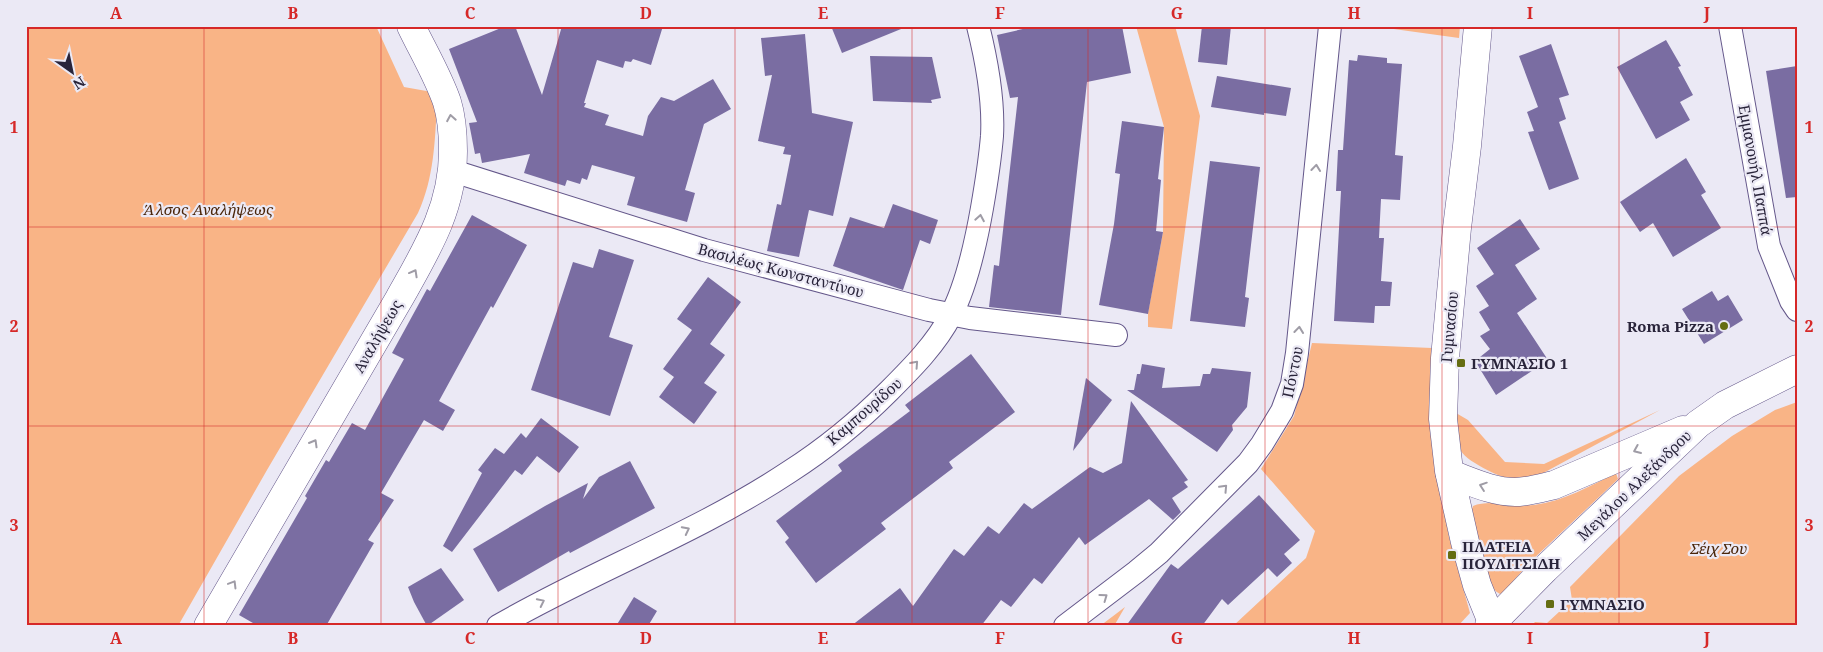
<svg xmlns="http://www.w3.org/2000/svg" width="1823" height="652" viewBox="0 0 1823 652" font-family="'Noto Serif',serif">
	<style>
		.green { fill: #f9b486 }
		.building { fill: #7a6da2 }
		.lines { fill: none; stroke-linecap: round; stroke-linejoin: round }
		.minor-casing { stroke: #64578a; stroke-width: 24 }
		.tertiary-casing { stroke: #64578a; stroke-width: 29 }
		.secondary-casing { stroke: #64578a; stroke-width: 29 }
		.minor { stroke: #fff; stroke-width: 22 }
		.tertiary { stroke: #fff; stroke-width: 28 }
		.secondary { stroke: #fff; stroke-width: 28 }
		.oneway { stroke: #9f9ca6 }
		.grid { fill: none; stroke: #d62828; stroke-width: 1; stroke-opacity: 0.55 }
		.poi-dot { fill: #656d12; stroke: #ebe9f5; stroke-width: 2 }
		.labels { text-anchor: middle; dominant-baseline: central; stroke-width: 4.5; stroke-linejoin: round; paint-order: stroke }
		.street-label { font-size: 15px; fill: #29243a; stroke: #ebe9f5 }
		.park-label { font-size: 15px; font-style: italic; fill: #4b260a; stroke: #ebe9f5 }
		.poi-label { font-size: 15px; font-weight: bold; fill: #29243a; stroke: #ebe9f5; text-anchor: start }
		.neatline { fill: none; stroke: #d62828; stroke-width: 2 }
		.grid-label { font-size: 16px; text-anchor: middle; font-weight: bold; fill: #d62828 }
	</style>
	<rect width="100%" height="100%" fill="#ebe9f5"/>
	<!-- green -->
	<g class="green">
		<path d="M26,26H376L404,87L432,92L437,103C435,141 434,178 418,213L267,470L178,626H26Z"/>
		<path d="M1136,26H1175L1200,116L1172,329L1148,327V313L1163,232L1164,127Z"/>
		<path d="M1372,26H1460L1459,38Z"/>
		<path d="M1312,343L1432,348L1430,431L1449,537L1470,613L1458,626H1233L1306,558L1315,531L1261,469L1294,416Z"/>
		<path d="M1797,402V626H1531L1535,622L1547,623L1572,600L1570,587L1679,476L1732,436L1775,410Z"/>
		<path d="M1660,410L1534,478C1529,480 1523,482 1519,482C1506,480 1468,463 1461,451C1455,440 1456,426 1456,413L1468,420L1505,462L1544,464Z"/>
		<path d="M1616,473L1618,479L1615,482L1529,563L1504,592L1500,594C1481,585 1476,529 1472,509L1473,506C1489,499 1516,507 1534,505C1564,501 1590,486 1616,473Z"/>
		<path d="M1125,607L1114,626H1100Z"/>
	</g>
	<!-- building -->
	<g class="building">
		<path d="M506,26H515L542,95L562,26H663L651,65L633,59L631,62L625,61L623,68L597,60L584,103H586L584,107L609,115L605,125L643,136L648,116L661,97L674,101L713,79L731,109L704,124L685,190L695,193L687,222L627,205L635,177L592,165L587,180L582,178L580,184L567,180L565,186L524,173L530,154L482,163L480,153L475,154L469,123L477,122L449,49Z"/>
		<path d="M831,26H906V27L842,53Z"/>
		<path d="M1036,26H1122L1131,73L1087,82L1061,315L989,307L994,265L999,266L1018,97L1010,98L997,35Z"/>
		<path d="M1202,26H1231L1227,65L1198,62Z"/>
		<path d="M805,34L812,113L853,122L833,216L809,210L799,257L767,251L777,204L781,205L791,155L783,154L785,147L758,141L772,75L765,76L761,38Z"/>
		<path d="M1666,40L1681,66L1678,67L1693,95L1680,102L1690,120L1656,139L1617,67Z"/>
		<path d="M1551,44L1569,95L1559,98L1566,119L1559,122L1579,179L1549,190L1528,132L1534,131L1527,112L1538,107L1519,56Z"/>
		<path d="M1358,55L1387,58V63L1402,64L1395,155L1403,156L1400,200L1381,199L1379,238H1384L1381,281L1392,282L1390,306H1375L1374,323L1334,321L1341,191H1336L1338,150H1343L1349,60L1357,61Z"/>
		<path d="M870,56L932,57L941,98L931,100L932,103L873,101Z"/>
		<path d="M1797,66V197L1786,198L1766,71Z"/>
		<path d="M1217,76L1291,88L1286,116L1264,113V115L1211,107Z"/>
		<path d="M1122,121L1164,127L1158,179L1161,180L1156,231L1163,232L1148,314L1099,305L1114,224L1120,174L1115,173Z"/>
		<path d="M1686,158L1706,192L1701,195L1721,228L1673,257L1653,223L1640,232L1620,202Z"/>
		<path d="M1210,161L1260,167L1245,297L1249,298L1245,327L1190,321Z"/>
		<path d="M893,204L938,220L930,244L920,240L903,290L833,266L850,217L884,228Z"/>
		<path d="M472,215L527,245L493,308L491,306L439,401L455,410L443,431L424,420L381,493L394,500L368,540L374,543L326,626H258L239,615L307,498L305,496L326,460L329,462L352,423L365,430L404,359L392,353L427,289L430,291Z"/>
		<path d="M1520,219L1540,249L1515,265L1537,299L1517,313L1548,360L1496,395L1475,361L1490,349L1480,336L1490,330L1479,312L1489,306L1476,286L1494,274L1477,248Z"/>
		<path d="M599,249L634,260L609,337L633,345L610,416L531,390L573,262L593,268Z"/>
		<path d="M708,277L741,302L710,344L725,355L704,383L717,392L694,424L659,397L674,377L663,369L692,330L677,319Z"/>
		<path d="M1712,291L1718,301L1728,295L1743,320L1704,344L1682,309Z"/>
		<path d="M971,354L1015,412L949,462L953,468L881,523L886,529L816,583L785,542L789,538L776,521L842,471L838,465L910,411L905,405Z"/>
		<path d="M1142,364L1165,368L1162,388L1200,386L1203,374H1210L1212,368L1251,372L1247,407L1232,425L1233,430L1217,452L1127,390H1134L1137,374H1140Z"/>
		<path d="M1086,378L1112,400L1073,451Z"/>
		<path d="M1131,401L1188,480L1184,482L1188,487L1172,498L1181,512L1173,520L1149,499L1085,545L1079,537L1042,584L1034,578L1011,607L1001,600L981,626H851L900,588L913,606L954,549L964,556L988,526L999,534L1024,503L1032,509L1090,467L1103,473L1122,463Z"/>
		<path d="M541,418L579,447L559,473L537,456L522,475L515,470L452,552L443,546L482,473L478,470L495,448L504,454L521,433L526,438Z"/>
		<path d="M630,461L655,508L570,553L569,551L498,592L473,549L545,506L588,483L583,499L599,477Z"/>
		<path d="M1259,495L1300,540L1284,554L1292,563L1277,577L1268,568L1228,605L1222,599L1202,626H1126L1171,564L1178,569Z"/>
		<path d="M441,568L464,600L427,626L414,602L408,587Z"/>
		<path d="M634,597L657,611L648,626H616Z"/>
	</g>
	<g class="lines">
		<!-- minor casing -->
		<g class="minor-casing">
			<g id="minor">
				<path d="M1730,26L1769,246L1791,301L1797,310"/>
				<path d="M453,171L704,250L929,310L970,318L1116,335"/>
				<path d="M498,626C593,571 697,533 789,472C825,449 859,421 889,391C912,368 936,344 951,315C967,285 976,242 982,208C986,185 990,160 992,136C994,100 987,62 978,26"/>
				<path d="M1065,626L1136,572L1159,553L1248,463L1262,444L1282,411L1292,384L1297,353L1330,26"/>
			</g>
		</g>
		<!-- tertiary casing -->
		<g class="tertiary-casing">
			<g id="tertiary">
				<path d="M1478,26L1467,146L1457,228L1445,358L1443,419L1449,471L1465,542L1477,585L1492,622"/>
				<path d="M208,626L399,299C426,251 453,208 453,151C453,134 452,118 447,102C438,76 423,51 411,26"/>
			</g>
		</g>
		<!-- secondary casing -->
		<g class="secondary-casing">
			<g id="secondary">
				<path d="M1450,474C1470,481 1492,492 1515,492C1528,492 1541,488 1554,485L1683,430"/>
				<path d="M1489,626L1545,569L1698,424L1725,405L1797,369"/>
			</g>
		</g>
		<!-- minor -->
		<use href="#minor" class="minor"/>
		<!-- tertiary -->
		<use href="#tertiary" class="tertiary"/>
		<!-- secondary -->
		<use href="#secondary" class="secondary"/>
	</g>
	<!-- one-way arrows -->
	<defs><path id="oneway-chevron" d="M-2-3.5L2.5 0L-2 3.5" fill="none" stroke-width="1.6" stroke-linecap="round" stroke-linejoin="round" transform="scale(1.25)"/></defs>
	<g class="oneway">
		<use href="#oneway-chevron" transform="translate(451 118) rotate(-100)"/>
		<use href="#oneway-chevron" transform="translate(1316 168) rotate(-84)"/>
		<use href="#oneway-chevron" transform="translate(980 218) rotate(-80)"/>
		<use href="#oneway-chevron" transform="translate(414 273) rotate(-61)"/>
		<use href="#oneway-chevron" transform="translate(1299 330) rotate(-84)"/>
		<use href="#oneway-chevron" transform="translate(915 364) rotate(-48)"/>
		<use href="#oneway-chevron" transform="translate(314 443) rotate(-60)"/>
		<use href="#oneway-chevron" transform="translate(1637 450) rotate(157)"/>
		<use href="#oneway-chevron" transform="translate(1483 486) rotate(-161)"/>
		<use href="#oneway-chevron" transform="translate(1224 488) rotate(-47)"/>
		<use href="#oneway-chevron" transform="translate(686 530) rotate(-27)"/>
		<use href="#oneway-chevron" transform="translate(233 584) rotate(-59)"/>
		<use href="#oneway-chevron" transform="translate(1104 597) rotate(-36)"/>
		<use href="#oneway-chevron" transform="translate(541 602) rotate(-26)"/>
	</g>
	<!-- grid -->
	<path class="grid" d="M204,26V626M381,26V626M558,26V626M735,26V626M912,26V626M1088,26V626M1265,26V626M1442,26V626M1619,26V626M26,227H1797M26,426H1797"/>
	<!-- markers -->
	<g class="poi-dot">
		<circle cx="1724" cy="326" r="5"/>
		<rect x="1456" y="358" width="10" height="10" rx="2.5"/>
		<rect x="1447" y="550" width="10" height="10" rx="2.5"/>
		<rect x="1545" y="599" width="10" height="10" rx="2.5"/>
	</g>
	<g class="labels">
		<!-- street labels -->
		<g class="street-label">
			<text transform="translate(1756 170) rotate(80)">Εμμανουήλ Παππά</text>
			<text transform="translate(781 270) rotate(15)">Βασιλέως Κωνσταντίνου</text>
			<text transform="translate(1449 327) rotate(-85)">Γυμνασίου</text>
			<text transform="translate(377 336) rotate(-60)">Αναλήψεως</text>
			<text transform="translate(1292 372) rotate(-78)">Πόντου</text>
			<text transform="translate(864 411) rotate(-41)">Καμπουρίδου</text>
			<text transform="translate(1634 485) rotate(-44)">Μεγάλου Αλεξάνδρου</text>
		</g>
		<!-- park labels -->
		<g class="park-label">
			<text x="208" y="209">Άλσος Αναλήψεως</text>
			<text x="1719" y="548">Σέιχ Σου</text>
		</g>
		<!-- poi labels -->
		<g class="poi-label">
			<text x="1714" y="326" text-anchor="end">Roma Pizza</text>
			<text x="1471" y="363">ΓΥΜΝΑΣΙΟ 1</text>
			<text x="1462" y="546">ΠΛΑΤΕΙΑ<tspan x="1462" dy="17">ΠΟΥΛΙΤΣΙΔΗ</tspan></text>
			<text x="1560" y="604">ΓΥΜΝΑΣΙΟ</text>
		</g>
	</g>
	<!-- border -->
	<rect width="1823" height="652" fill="none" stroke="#ebe9f5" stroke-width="55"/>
	<!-- north arrow -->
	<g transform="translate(72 72) rotate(147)" stroke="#ebe9f5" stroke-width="4" paint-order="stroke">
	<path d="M0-4L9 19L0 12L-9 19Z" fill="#29243a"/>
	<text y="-8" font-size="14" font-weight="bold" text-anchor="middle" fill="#29243a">N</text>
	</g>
	<rect x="28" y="28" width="1768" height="596" class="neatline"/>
	<g class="grid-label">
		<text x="116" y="19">A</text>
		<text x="293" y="19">B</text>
		<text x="470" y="19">C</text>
		<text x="646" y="19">D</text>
		<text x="823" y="19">E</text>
		<text x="1000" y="19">F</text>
		<text x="1177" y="19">G</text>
		<text x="1354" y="19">H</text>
		<text x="1530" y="19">I</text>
		<text x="1707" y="19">J</text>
		<text x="14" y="133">1</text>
		<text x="1809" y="133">1</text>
		<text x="14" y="332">2</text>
		<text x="1809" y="332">2</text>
		<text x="14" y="531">3</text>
		<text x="1809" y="531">3</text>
		<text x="116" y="644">A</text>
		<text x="293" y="644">B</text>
		<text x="470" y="644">C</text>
		<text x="646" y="644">D</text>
		<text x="823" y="644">E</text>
		<text x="1000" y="644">F</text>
		<text x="1177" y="644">G</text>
		<text x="1354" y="644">H</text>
		<text x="1530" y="644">I</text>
		<text x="1707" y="644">J</text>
	</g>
</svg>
